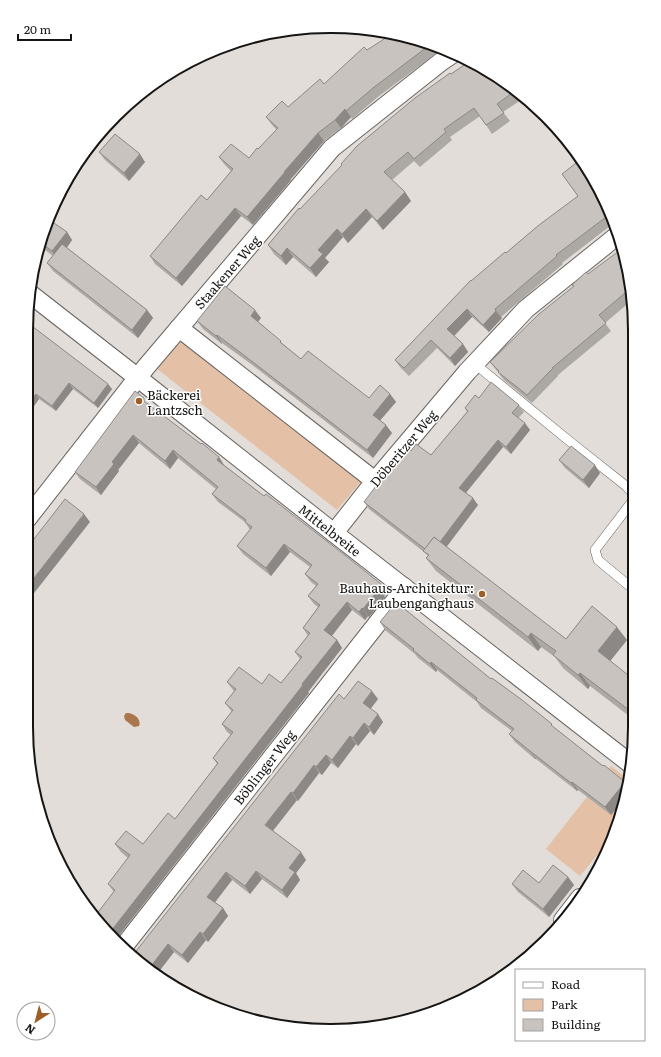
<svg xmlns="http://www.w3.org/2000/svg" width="661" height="1057" viewBox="0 0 661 1057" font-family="Literata,serif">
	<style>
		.green { fill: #e4c1a6 }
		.water { fill: #aa764b }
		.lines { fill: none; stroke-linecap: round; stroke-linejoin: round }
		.lane-casing { stroke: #696562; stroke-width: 10 }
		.street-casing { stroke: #696562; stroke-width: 20 }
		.lane { stroke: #fff; stroke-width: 9 }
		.street { stroke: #fff; stroke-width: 18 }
		.wall { fill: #aca8a4 }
		.shaded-wall { fill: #8c8886 }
		.building { fill: #c8c3bf; stroke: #8c8886 }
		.poi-dot { fill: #9d5f25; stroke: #fff; stroke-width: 1.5 }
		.labels { text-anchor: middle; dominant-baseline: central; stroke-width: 3; stroke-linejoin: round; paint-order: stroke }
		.street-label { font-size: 13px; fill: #161513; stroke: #fff }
		.poi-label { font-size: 13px; fill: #161513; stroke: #fff; text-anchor: start }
		.rim { fill: none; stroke: #161513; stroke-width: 2 }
	</style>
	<rect width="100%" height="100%" fill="#e2ddd9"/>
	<!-- green -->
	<g class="green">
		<path d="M181,337L363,479L337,510L156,368Z"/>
		<path d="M611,766L629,780L615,833L580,876L546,849Z"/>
	</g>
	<!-- water -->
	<path class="water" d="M126,713C133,712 142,719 139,726L134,727L125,720L124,716Z"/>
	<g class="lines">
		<!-- lane casing -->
		<g class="lane-casing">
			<g id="lane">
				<path d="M475,364L573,444L626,486L634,495"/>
				<path d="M633,589L598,560L595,550L634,499"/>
			</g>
		</g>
		<!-- street casing -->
		<g class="street-casing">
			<g id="street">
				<path d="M29,293L138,378L334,533L632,765"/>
				<path d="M179,328L375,481"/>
				<path d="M27,519L146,367L332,148L442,61L454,53"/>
				<path d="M334,533L375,481L467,372L526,309L618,235"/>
				<path d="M563,920L580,898"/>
				<path d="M124,946L398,597L404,587"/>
			</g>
		</g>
		<!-- lane -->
		<use href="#lane" class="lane"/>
		<!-- street -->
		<use href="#street" class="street"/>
	</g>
	<!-- wall -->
	<g class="wall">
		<path d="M410,36L442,49L379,96L352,119L351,117L341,128L324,141L290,180H291L253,225L241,216L182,286L155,264L150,256L207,200L231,171L225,165L219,157L249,158L277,130L272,125L266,117L288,107L324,84L367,50Z"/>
		<path d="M470,61L512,87L521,100L503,112L510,121L492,134L480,116L450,137L452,140L420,167L414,161L392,180L405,192L411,201L383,230L372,217L348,243L343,237L325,258L329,262L316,277L293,257L286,265L274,254L268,245L300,209L451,74Z"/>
		<path d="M99,152L145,162L129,181L105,160Z"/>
		<path d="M562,174L603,196L614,223L562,263L563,264L501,317L502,318L489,332L472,317L454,336L463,344L468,352L455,366L437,348L409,376L400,367L395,360L471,281L578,196Z"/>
		<path d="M67,232L72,240L67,248L147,310L153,318L138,338L53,271L47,263L53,256L45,250L41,244L43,237Z"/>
		<path d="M625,251L633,304L631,301L605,323L611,331L558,375V376L532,403L504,380L490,362L588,274Z"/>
		<path d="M261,318L258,322L285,346L301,359L369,398L390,394L396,402L380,420L392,433L373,458L251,364L222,343V344L203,329L197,321Z"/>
		<path d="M28,323L112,389L98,408L73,389L56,411L39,399L29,413L28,412Z"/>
		<path d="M479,398L519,405L524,412L518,418L530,430L511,454L503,447L466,493L478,505L446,547L566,639L627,640L610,661L633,679V719L590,686L588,689L563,668L555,657L541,647L538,651L436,571L426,558L428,556L424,552L369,509L364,502L384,479L411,451L431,455L467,412L465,408Z"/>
		<path d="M147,403L224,465L387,592L384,596L385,597L369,617L368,616L365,620L352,610L332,636L337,640L342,648L308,692L309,693L114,892L108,884L128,858L121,852L115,844H143L175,819L217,764L213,758L231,735L227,732L222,724L232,712L225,703L234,691L233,690L227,682L262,684L281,683L300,659L295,652L308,636L303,628L318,607L314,604L308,596L316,586L311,582L305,574L310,567L290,552L271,576L243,554L237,546L250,530L245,522L218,502L212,494L216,489L178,458L170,469L139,443L118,470L119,471L101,495L80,479L75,472Z"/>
		<path d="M559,460L600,473L589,488L565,468Z"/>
		<path d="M380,622L491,679L553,727L627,785L624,799L611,815L578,790L577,791L536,759H535L515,742L509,734L512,731L481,708L477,702L437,670L436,672L418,658L415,654L385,630Z"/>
		<path d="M344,699H378L370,709L383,722L374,735L370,731L358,746L356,744L338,768L331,763L322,775L319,773L298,801L297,800L273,831L306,860L296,873L300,880L287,898L262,879L250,894L232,880L215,902L223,908L228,916L208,942L206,940L188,963L174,952L157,974L145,968Z"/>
		<path d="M568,877L574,885L549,917L518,892L512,884L539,883Z"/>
	</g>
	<!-- shaded-wall -->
	<g class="shaded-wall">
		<path d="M345,109L351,117L341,128L335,120Z"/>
		<path d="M318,133L324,141L290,180H291L253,225L247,217L284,172Z"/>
		<path d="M140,154L145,162L129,181L124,173Z"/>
		<path d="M405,192L411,201L383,230L377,221Z"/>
		<path d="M235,208L241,216L182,286L176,278Z"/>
		<path d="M366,209L372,217L348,243L342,234Z"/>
		<path d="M337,229L343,237L325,258L329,262L316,277L310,268L318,250Z"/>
		<path d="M67,232L72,240L58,259L52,251Z"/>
		<path d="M287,248L293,257L286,265L281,256Z"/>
		<path d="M467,309L472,317L453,337L447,329Z"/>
		<path d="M147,310L153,318L138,338L132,330Z"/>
		<path d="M255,310L261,318L256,324L251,316Z"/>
		<path d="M496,311L502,318L489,332L483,325Z"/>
		<path d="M217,335L222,343V344L216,336Z"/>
		<path d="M463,344L468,352L455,366L450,358Z"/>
		<path d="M69,383L73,389L56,411L52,406Z"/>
		<path d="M108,384L112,389L98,408L94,403Z"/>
		<path d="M36,394L39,399L29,413L28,411V404Z"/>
		<path d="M390,394L396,402L378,423L373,415Z"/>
		<path d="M525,423L530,430L511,454L506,447Z"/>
		<path d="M386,425L392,433L373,458L367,450Z"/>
		<path d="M133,435L139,443L118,470L119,471L101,495L96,487L112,462Z"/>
		<path d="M498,440L503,447L464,495L459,488Z"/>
		<path d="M173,450L178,458L170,469L165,461Z"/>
		<path d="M219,457L224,465L222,468L217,460Z"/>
		<path d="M595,465L600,473L589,488L583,480Z"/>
		<path d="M473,498L478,505L436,561L431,554Z"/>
		<path d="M84,514L90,522L27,602V587Z"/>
		<path d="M284,544L290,552L271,576L266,568Z"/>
		<path d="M381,584L387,592L384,596L385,597L369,617L363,609Z"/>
		<path d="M347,602L352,610L330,638L324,630Z"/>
		<path d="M362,608L368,616L365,620L359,612Z"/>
		<path d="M617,627L627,640L607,665L598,651Z"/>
		<path d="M531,633L541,647L538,651L528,637Z"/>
		<path d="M337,640L342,648L308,692L309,693L117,938L111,931L302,684Z"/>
		<path d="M431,662L437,670L436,672L430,664Z"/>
		<path d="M580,673L590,686L588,689L578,675Z"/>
		<path d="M372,691L378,699L369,711L363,703Z"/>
		<path d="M378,714L383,722L374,735L369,727Z"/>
		<path d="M364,723L370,731L358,746L353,738Z"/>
		<path d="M350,736L356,744L338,768L332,760Z"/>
		<path d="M530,751L536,759H535Z"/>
		<path d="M326,755L331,763L322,775L316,767Z"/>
		<path d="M314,765L319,773L298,801L293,793Z"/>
		<path d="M572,782L578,790L577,791L571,783Z"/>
		<path d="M625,782L627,785L624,799L611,815L605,807Z"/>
		<path d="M291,792L297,800L271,833L265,825Z"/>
		<path d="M301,852L306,860L296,873L300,880L287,898L282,890L289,868Z"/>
		<path d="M256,871L262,879L250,894L245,886Z"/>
		<path d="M226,872L232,880L213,905L207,897Z"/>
		<path d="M568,877L574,885L549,917L543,909Z"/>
		<path d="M223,908L228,916L208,942L203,934Z"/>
		<path d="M200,932L206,940L188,963L182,955Z"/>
		<path d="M168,944L174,952L157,974L148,970Z"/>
	</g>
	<!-- building -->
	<g class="building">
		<path d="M392,34L410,36L431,44L373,88L346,111L345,109L335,120L318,133L284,172H285L247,217L235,208L176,278L150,256L201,195L207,200L233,169L219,157L231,144L249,158L257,148L258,149L278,128L266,117L282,101L288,107L320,79L324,84L364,47L367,50Z"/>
		<path d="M470,61L512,86L515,91L497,104L504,113L486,125L474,108L444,129L446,132L414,159L408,152L384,172L405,192L377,221L366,209L342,234L337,229L318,250L323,254L310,268L287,248L281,256L268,245L299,208L300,209L342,165L341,164L357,146L415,98L450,73L451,74Z"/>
		<path d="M115,134L140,154L124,173L99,152Z"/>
		<path d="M580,160L603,196L610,214L556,255L557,256L495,309L496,311L483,325L467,309L447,329L463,344L450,358L431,340L404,368L395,360L471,280V281L505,252L506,253L539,225L578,196L562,174Z"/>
		<path d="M54,223L67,232L52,251L41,243L43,237Z"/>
		<path d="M62,244L147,310L132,330L47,263Z"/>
		<path d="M623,248L625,251L633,303L625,293L599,315L606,323L552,368H553L527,395L498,372L499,371L490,362L539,314L574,286L572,285L586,272L588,274Z"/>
		<path d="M225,286L255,310L251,316L281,341L280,342L301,359L308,351L369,398L380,385L390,394L373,415L386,425L367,450L245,356L217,335L216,336L197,321Z"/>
		<path d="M28,323L108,384L94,403L69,383L52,406L36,394L28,404Z"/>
		<path d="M491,382L519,405L512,413L525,423L506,447L498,440L459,488L473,498L440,542L434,537L425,549L364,502L382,478L384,479L408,448L411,451L416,444L431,455L468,411L465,408L475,395L479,398Z"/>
		<path d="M135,391L144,398V401L201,444L202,443L219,457L217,460L264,496L266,494L346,556L381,584L378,588L379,589L363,609L362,608L359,612L347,602L324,630L337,640L302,684L303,685L111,931L96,915L115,890L108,884L130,855L115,844L126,831L143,844L168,813L175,819L218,763L213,758L233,732L222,724L233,710L225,703L236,689L227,682L239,667L262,684L269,674L281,683L302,657L295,652L310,633L303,628L320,605L308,596L318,584L305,574L312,565L284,544L266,568L237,546L252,527L245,522L246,520L212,494L218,487L173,450L165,461L133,435L112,462L114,464L96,487L75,472Z"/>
		<path d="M571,446L595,465L583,480L559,460Z"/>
		<path d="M65,499L84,514L27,587V548Z"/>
		<path d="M434,537L566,639L592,606L617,627L598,651L633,679V713L580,673L578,675L553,655L556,651L531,633L528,637L426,558L429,555L423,551Z"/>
		<path d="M396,602L491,679L492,678L522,700L552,724L551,725L603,766L604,765L625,782L605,807L572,782L571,783L530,751L509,734L514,729L476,700L477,698L431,662L430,664L413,650L414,649L380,622Z"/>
		<path d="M358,681L372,691L363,703L378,714L369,727L364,723L353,738L350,736L332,760L326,755L316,767L314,765L293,793L291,792L265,825L301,852L289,868L295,872L282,890L256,871L245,886L226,872L207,897L223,908L203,934L200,932L182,955L168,944L148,970L145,968L133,955L339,694L344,699Z"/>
		<path d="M553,865L568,877L543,909L512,884L523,870L539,883Z"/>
	</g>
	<!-- markers -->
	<g class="poi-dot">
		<circle cx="139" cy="401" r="4"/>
		<circle cx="482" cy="594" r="4"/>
	</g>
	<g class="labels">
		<!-- street labels -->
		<g class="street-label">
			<text transform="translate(227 272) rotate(-49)">Staakener Weg</text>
			<text transform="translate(403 448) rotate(-50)">Döberitzer Weg</text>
			<text transform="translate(330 530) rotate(38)">Mittelbreite</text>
			<text transform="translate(264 767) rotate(-52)">Böblinger Weg</text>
		</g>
		<!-- poi labels -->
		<g class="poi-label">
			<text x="147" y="394">Bäckerei<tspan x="147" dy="15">Lantzsch</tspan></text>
			<text x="474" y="587" text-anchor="end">Bauhaus-Architektur:<tspan x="474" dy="15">Laubenganghaus</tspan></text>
		</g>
	</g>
	<!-- crop -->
	<path d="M0 0H661V1057H0ZM330 33H331A297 297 0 0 1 628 330V727A297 297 0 0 1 331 1024H330A297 297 0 0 1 33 727V330A297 297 0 0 1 330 33Z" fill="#fff" fill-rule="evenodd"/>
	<path class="rim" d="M330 33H331A297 297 0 0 1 628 330V727A297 297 0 0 1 331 1024H330A297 297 0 0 1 33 727V330A297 297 0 0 1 330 33Z"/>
	<!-- legend -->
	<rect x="515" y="969" width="130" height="72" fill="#ffffff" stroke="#a2a1a1"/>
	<rect x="523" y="982" width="20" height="6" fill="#ffffff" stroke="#a2a1a1"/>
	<text x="551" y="989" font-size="12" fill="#161513">Road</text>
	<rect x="523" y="999" width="20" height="12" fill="#e4c1a6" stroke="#a2a1a1"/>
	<text x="551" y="1009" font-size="12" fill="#161513">Park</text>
	<rect x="523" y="1019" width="20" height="12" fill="#c8c3bf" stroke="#a2a1a1"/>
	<text x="551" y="1029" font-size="12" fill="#161513">Building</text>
	<!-- north arrow -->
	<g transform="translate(36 1021) rotate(216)"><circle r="19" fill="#ffffff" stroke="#a2a1a1"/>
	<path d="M0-3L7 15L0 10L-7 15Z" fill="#9d5f25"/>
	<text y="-6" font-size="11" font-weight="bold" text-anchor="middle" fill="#161513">N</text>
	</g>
	<!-- scale -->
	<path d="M18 34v6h53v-6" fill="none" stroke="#161513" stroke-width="2"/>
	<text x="24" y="34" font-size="12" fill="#161513" stroke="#ffffff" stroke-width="3" paint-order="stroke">20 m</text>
</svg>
